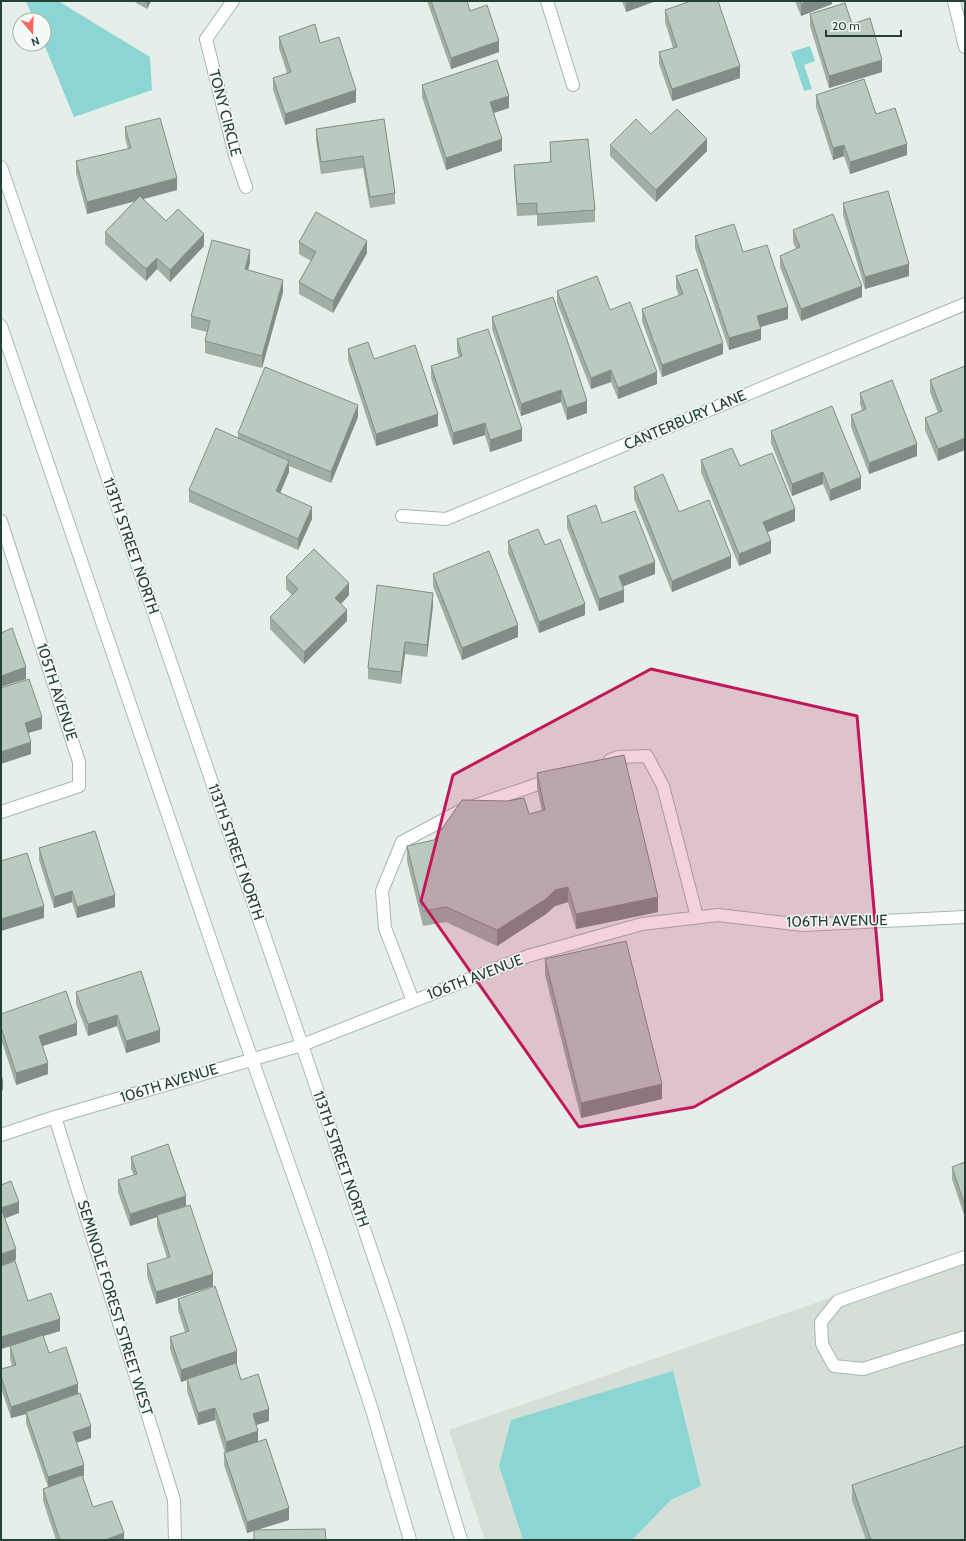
<svg xmlns="http://www.w3.org/2000/svg" width="966" height="1541" viewBox="0 0 966 1541" font-family="Cabin,sans-serif">
	<style>
		.built { fill: #d3dfd7 }
		.water { fill: #8bd5d4 }
		.lines { fill: none; stroke-linecap: round; stroke-linejoin: round }
		.lane-casing { stroke: #a7b7ae; stroke-width: 14 }
		.street-casing { stroke: #a7b7ae; stroke-width: 14 }
		.secondary-casing { stroke: #a5beb1; stroke-width: 14 }
		.lane { stroke: #fff; stroke-width: 12 }
		.street { stroke: #fff; stroke-width: 12 }
		.secondary { stroke: #fff; stroke-width: 12 }
		.wall { fill: #a0aea6 }
		.shaded-wall { fill: #828d87 }
		.building { fill: #bacac1; stroke: #828d87 }
		.marked { fill: #c2185b; fill-opacity: 0.2; stroke: #c2185b; stroke-width: 3; stroke-linejoin: round }
		.labels { text-anchor: middle; dominant-baseline: central; stroke-width: 3; stroke-linejoin: round; paint-order: stroke }
		.street-label { font-size: 15px; fill: #234134; stroke: #f6faf7 }
	</style>
	<rect width="100%" height="100%" fill="#e5eee8"/>
	<!-- built -->
	<path class="built" d="M965,1251V1540H632L671,1500L701,1486L499,1466L523,1540H485L449,1430Z"/>
	<!-- water -->
	<g class="water">
		<path d="M26,1H58L150,57L152,90L74,117L44,44V20H34Z"/>
		<path d="M810,46L815,61L804,65L812,89L804,91L791,52Z"/>
		<path d="M673,1371L701,1486L671,1500L632,1540H523L499,1466L511,1420Z"/>
	</g>
	<g class="lines">
		<!-- lane casing -->
		<g class="lane-casing">
			<g id="lane">
				<path d="M610,760L618,757L647,756L663,786L697,917"/>
				<path d="M413,1001L385,928L382,891L402,842L462,810L553,779"/>
				<path d="M965,1257L838,1301L821,1322L822,1344L834,1366L863,1369L965,1337"/>
			</g>
		</g>
		<!-- street casing -->
		<g class="street-casing">
			<g id="street">
				<path d="M233,1L206,39L235,155L246,187"/>
				<path d="M547,1L573,85"/>
				<path d="M402,516L446,519L965,304"/>
				<path d="M1,521L79,762V786L1,812"/>
				<path d="M55,1117L174,1500L175,1540"/>
				<path d="M1,1135L55,1117L302,1045L528,956L642,924L718,915L803,925L965,917"/>
			</g>
		</g>
		<!-- secondary casing -->
		<g class="secondary-casing">
			<g id="secondary">
				<path d="M954,1L965,47"/>
				<path d="M1,167L302,1045L398,1329L461,1540"/>
				<path d="M1,326L229,994L318,1246L372,1410L410,1540"/>
			</g>
		</g>
		<!-- lane -->
		<use href="#lane" class="lane"/>
		<!-- street -->
		<use href="#street" class="street"/>
		<!-- secondary -->
		<use href="#secondary" class="secondary"/>
	</g>
	<!-- wall -->
	<g class="wall">
		<path d="M133,1H151L147,9Z"/>
		<path d="M427,1H467L470,11L499,52L451,69Z"/>
		<path d="M622,1H656L626,12Z"/>
		<path d="M795,1H832V4L801,16Z"/>
		<path d="M665,10L740,78L672,101L659,64V52L673,48L665,22Z"/>
		<path d="M810,14L852,24L882,72L829,88L810,26Z"/>
		<path d="M279,37L320,43L356,102L285,125L273,90V78L287,73L279,48Z"/>
		<path d="M422,85L509,108L494,113L502,151L446,170L422,97Z"/>
		<path d="M816,95L876,114L907,155L850,174L844,156L833,160L816,107Z"/>
		<path d="M384,119L395,193V204L370,208L363,168L321,174L316,141V129Z"/>
		<path d="M125,127L177,190L143,199L166,221L204,246L170,282L157,269L146,281L105,244V232L135,201L87,214L76,173V161L128,149L125,138Z"/>
		<path d="M651,134L707,151L656,202L610,156V145Z"/>
		<path d="M550,142L595,210V222L537,226V215L517,216L514,177V165L550,163Z"/>
		<path d="M843,203L909,276L865,289L843,215Z"/>
		<path d="M793,230L862,297L801,321L780,267V256L796,249L793,242Z"/>
		<path d="M695,236L743,252L788,319L760,327L761,340L729,350L695,248Z"/>
		<path d="M299,242L367,253L333,313L299,294V282L311,261L299,254Z"/>
		<path d="M250,262L248,270L283,292L262,368L205,353V341L207,332L191,328V316Z"/>
		<path d="M676,276L723,354L662,377L642,321V309L679,296L676,288Z"/>
		<path d="M557,291L610,310L657,384L618,399L611,382L591,389L557,303Z"/>
		<path d="M492,317L587,413L567,420L561,402L521,416L492,329Z"/>
		<path d="M457,339L522,441L490,452L485,435L453,445L431,378V366L459,357L457,351Z"/>
		<path d="M348,349L374,359L438,426L376,446L348,360Z"/>
		<path d="M965,366L938,461L925,430V418L938,413L930,392V380Z"/>
		<path d="M860,393L917,456L869,474L851,427V415L862,410L860,404Z"/>
		<path d="M358,417L331,483L289,466V472L280,493L312,519L298,550L189,502V490L238,438V433Z"/>
		<path d="M771,431L861,489L830,501L823,484L792,496L771,443Z"/>
		<path d="M701,460L740,466L795,521L767,532L771,553L739,566L701,472Z"/>
		<path d="M634,487L679,512L731,568L672,592L634,499Z"/>
		<path d="M567,516L655,574L623,586L624,602L599,611L567,528Z"/>
		<path d="M508,541L545,545L585,615L539,633L508,553Z"/>
		<path d="M433,574L518,637L462,660L433,586Z"/>
		<path d="M286,577L349,595L341,604L347,621L304,664L270,629V617L292,595L286,589Z"/>
		<path d="M433,605L427,657L405,654L401,684L368,679V668Z"/>
		<path d="M537,773L658,912L576,929L568,902L555,906L546,914L497,946L446,922L423,926L407,861V846L434,840L542,811L537,788Z"/>
		<path d="M39,848L115,907L77,918L72,902L54,908L39,860Z"/>
		<path d="M545,959L662,1099L581,1118L545,975Z"/>
		<path d="M141,971L160,1042L126,1053L117,1026L88,1036L76,1004V992Z"/>
		<path d="M1,1014L77,1035L43,1046L48,1074L16,1085L1,1039Z"/>
		<path d="M131,1157L186,1206L213,1286L156,1304L147,1276V1264L167,1258L157,1226V1217L130,1226L118,1192V1180L134,1175L131,1169Z"/>
		<path d="M965,1162V1218L952,1179V1167Z"/>
		<path d="M1,1266L28,1301L60,1331L43,1336L49,1353L78,1394L91,1438L76,1443L84,1476L83,1477L93,1507L124,1540H56L43,1501V1489L48,1487L26,1423V1414L11,1418L1,1388V1369L12,1366L10,1358V1346L1,1349Z"/>
		<path d="M178,1299L237,1363H236L241,1380L269,1421L256,1425L258,1442L289,1520L247,1533L224,1465V1453H225L215,1420L198,1425L187,1391V1380L181,1382L170,1349V1337L185,1332L178,1310Z"/>
		<path d="M852,1485L965,1540H866L852,1500Z"/>
	</g>
	<!-- shaded-wall -->
	<g class="shaded-wall">
		<path d="M147,1H151L147,9Z"/>
		<path d="M626,1H656L626,12Z"/>
		<path d="M808,1H832V4L801,16V4Z"/>
		<path d="M499,41V52L451,69V58Z"/>
		<path d="M882,60V72L829,88V76Z"/>
		<path d="M740,66V78L672,101V89Z"/>
		<path d="M356,90V102L285,125V114Z"/>
		<path d="M509,96V108L490,114V102Z"/>
		<path d="M502,139V151L446,170V158Z"/>
		<path d="M707,139V151L656,202V190Z"/>
		<path d="M907,144V155L850,174V162Z"/>
		<path d="M844,145V156L833,160V148Z"/>
		<path d="M177,178V190L87,214V202Z"/>
		<path d="M204,234V246L170,282V270Z"/>
		<path d="M367,241V253L333,313V301Z"/>
		<path d="M250,250V262L245,281V269Z"/>
		<path d="M157,258V269L146,281V269Z"/>
		<path d="M909,264V276L865,289V277Z"/>
		<path d="M283,280V292L262,368V356Z"/>
		<path d="M862,286V297L801,321V309Z"/>
		<path d="M788,307V319L757,328V316Z"/>
		<path d="M761,329V340L729,350V338Z"/>
		<path d="M723,343V354L662,377V365Z"/>
		<path d="M611,370V382L591,389V378Z"/>
		<path d="M657,372V384L618,399V388Z"/>
		<path d="M561,390V402L521,416V404Z"/>
		<path d="M587,401V413L567,420V408Z"/>
		<path d="M358,405V417L331,483V472Z"/>
		<path d="M438,414V426L376,446V434Z"/>
		<path d="M485,423V435L453,445V433Z"/>
		<path d="M522,429V441L490,452V440Z"/>
		<path d="M965,438V450L938,461V449Z"/>
		<path d="M917,444V456L869,474V463Z"/>
		<path d="M289,461V472L276,503V491Z"/>
		<path d="M823,472V484L792,496V484Z"/>
		<path d="M861,477V489L830,501V490Z"/>
		<path d="M312,507V519L298,550V539Z"/>
		<path d="M795,509V521L763,534V522Z"/>
		<path d="M771,541V553L739,566V554Z"/>
		<path d="M731,556V568L672,592V581Z"/>
		<path d="M655,562V574L619,588V576Z"/>
		<path d="M349,583V595L335,610V598Z"/>
		<path d="M624,590V602L599,611V599Z"/>
		<path d="M433,593V605L427,657V645Z"/>
		<path d="M585,604V615L539,633V622Z"/>
		<path d="M347,610V621L304,664V652Z"/>
		<path d="M518,625V637L462,660V648Z"/>
		<path d="M405,642V654L401,684V672Z"/>
		<path d="M26,667V679L1,687V676Z"/>
		<path d="M42,717V729L25,734V723Z"/>
		<path d="M31,742V754L1,764V752Z"/>
		<path d="M568,887V902L555,906L546,914L497,946V930L555,890Z"/>
		<path d="M72,891V902L54,908V897Z"/>
		<path d="M115,895V907L77,918V907Z"/>
		<path d="M658,897V912L576,929V914Z"/>
		<path d="M44,906V918L1,931V919Z"/>
		<path d="M117,1015V1026L88,1036V1024Z"/>
		<path d="M77,1023V1035L39,1047V1036Z"/>
		<path d="M160,1030V1042L126,1053V1041Z"/>
		<path d="M48,1063V1074L16,1085V1073Z"/>
		<path d="M3,1082V1090L1,1091V1083Z"/>
		<path d="M662,1084V1099L581,1118V1103Z"/>
		<path d="M186,1196V1207L157,1215V1217L130,1226V1214Z"/>
		<path d="M19,1202V1213L1,1220V1208Z"/>
		<path d="M16,1249V1260L1,1266V1254Z"/>
		<path d="M213,1274V1286L156,1304V1292Z"/>
		<path d="M60,1319V1331L1,1349V1337Z"/>
		<path d="M237,1351V1363L181,1382V1370Z"/>
		<path d="M78,1384V1396L26,1412V1414L11,1418V1407Z"/>
		<path d="M215,1408V1420L198,1425V1413Z"/>
		<path d="M269,1409V1421L253,1426V1414Z"/>
		<path d="M91,1426V1438L73,1444V1432Z"/>
		<path d="M258,1431V1443L226,1454V1442Z"/>
		<path d="M84,1465V1476L48,1489V1477Z"/>
		<path d="M289,1508V1520L247,1533V1522Z"/>
		<path d="M124,1533V1540H105Z"/>
	</g>
	<!-- building -->
	<g class="building">
		<path d="M431,1H467L470,11L487,5L499,41L451,58Z"/>
		<path d="M691,1H718L740,66L672,89L659,52L677,47L665,10Z"/>
		<path d="M800,1H808L801,4Z"/>
		<path d="M845,3L852,24L870,18L882,60L829,76L810,14Z"/>
		<path d="M315,24L320,43L339,37L356,90L285,114L273,78L291,72L279,37Z"/>
		<path d="M497,60L509,96L490,102L502,139L446,158L422,85Z"/>
		<path d="M864,79L876,114L895,108L907,144L850,162L844,145L833,148L816,95Z"/>
		<path d="M677,109L707,139L656,190L610,145L636,119L651,134Z"/>
		<path d="M160,118L177,178L87,202L76,161L131,148L125,127Z"/>
		<path d="M384,119L395,193L370,197L363,156L321,162L316,129Z"/>
		<path d="M588,139L595,210L537,214V203L517,204L514,165L551,162L550,142Z"/>
		<path d="M888,191L909,264L865,277L843,203Z"/>
		<path d="M140,196L166,221L178,209L204,234L170,270L157,258L146,269L105,232Z"/>
		<path d="M316,212L367,241L333,301L299,282L316,252L299,242Z"/>
		<path d="M833,214L862,286L801,309L780,256L800,247L793,230Z"/>
		<path d="M734,224L743,252L767,245L788,307L757,316L761,329L729,338L695,236Z"/>
		<path d="M212,240L250,250L245,269L283,280L262,356L205,341L210,321L191,316Z"/>
		<path d="M697,269L723,343L662,365L642,309L683,294L676,276Z"/>
		<path d="M597,276L610,310L630,302L657,372L618,388L611,370L591,378L557,291Z"/>
		<path d="M553,297L587,401L567,408L561,390L521,404L492,317Z"/>
		<path d="M488,329L522,429L490,440L485,423L453,433L431,366L462,356L457,339Z"/>
		<path d="M368,342L374,359L415,345L438,414L376,434L348,349Z"/>
		<path d="M965,366V438L938,449L925,418L942,411L930,380Z"/>
		<path d="M265,367L358,405L331,472L238,433Z"/>
		<path d="M892,380L917,444L869,463L851,415L866,409L860,393Z"/>
		<path d="M832,406L861,477L830,490L823,472L792,484L771,431Z"/>
		<path d="M216,428L289,461L276,491L312,507L298,539L189,490Z"/>
		<path d="M732,448L740,466L772,453L795,509L763,522L771,541L739,554L701,460Z"/>
		<path d="M663,474L679,512L709,500L731,556L672,581L634,487Z"/>
		<path d="M596,505L602,523L635,511L655,562L619,576L624,590L599,599L567,516Z"/>
		<path d="M538,529L545,545L560,539L585,604L539,622L508,541Z"/>
		<path d="M314,549L349,583L335,598L347,610L304,652L270,617L298,589L286,577Z"/>
		<path d="M489,551L518,625L462,648L433,574Z"/>
		<path d="M377,585L433,593L427,645L405,642L401,672L368,668Z"/>
		<path d="M12,628L26,667L1,676V633Z"/>
		<path d="M29,679L42,717L25,723L31,742L1,752V688Z"/>
		<path d="M624,755L658,897L576,914L568,887L555,890L546,899L497,930L446,907L423,911L407,846L434,840L462,800L507,801L524,798L529,814L545,810L537,773Z"/>
		<path d="M95,831L115,895L77,907L72,891L54,897L39,848Z"/>
		<path d="M27,853L44,906L1,919V861Z"/>
		<path d="M626,941L662,1084L581,1103L545,959Z"/>
		<path d="M141,971L160,1030L126,1041L117,1015L88,1024L76,992Z"/>
		<path d="M66,991L77,1023L39,1036L48,1063L16,1073L1,1027V1014Z"/>
		<path d="M1,1075L3,1082L1,1083Z"/>
		<path d="M168,1144L186,1196L130,1214L118,1180L137,1174L131,1157Z"/>
		<path d="M965,1162V1206L952,1167Z"/>
		<path d="M11,1181L19,1202L1,1208L16,1249L1,1254V1185Z"/>
		<path d="M190,1205L213,1274L156,1292L147,1264L170,1257L157,1215Z"/>
		<path d="M15,1261L28,1301L51,1293L60,1319L1,1337V1266Z"/>
		<path d="M215,1286L237,1351L181,1370L170,1337L189,1331L178,1299Z"/>
		<path d="M43,1335L49,1353L66,1347L78,1384L11,1407L1,1376V1369L16,1365L10,1346Z"/>
		<path d="M236,1363L241,1380L258,1374L269,1409L253,1414L258,1431L226,1442L215,1408L198,1413L187,1379Z"/>
		<path d="M80,1393L91,1426L73,1432L84,1465L48,1477L26,1412Z"/>
		<path d="M266,1439L289,1508L247,1522L224,1453Z"/>
		<path d="M965,1446V1540H871L852,1485Z"/>
		<path d="M82,1475L93,1507L112,1501L124,1533L105,1540H60L43,1489Z"/>
		<path d="M325,1529L326,1540H254V1530Z"/>
	</g>
	<!-- marked area -->
	<path class="marked" d="M651,669L857,716L882,1000L694,1107L579,1127L421,901L453,775Z"/>
	<g class="labels">
		<!-- street labels -->
		<g class="street-label">
			<text transform="translate(225 113) rotate(75)">TONY CIRCLE</text>
			<text transform="translate(685 420) rotate(-23)">CANTERBURY LANE</text>
			<text transform="translate(131 546) rotate(71)">113TH STREET NORTH</text>
			<text transform="translate(57 692) rotate(72)">105TH AVENUE</text>
			<text transform="translate(236 852) rotate(71)">113TH STREET NORTH</text>
			<text transform="translate(837 921) rotate(-1)">106TH AVENUE</text>
			<text transform="translate(475 977) rotate(-21)">106TH AVENUE</text>
			<text transform="translate(169 1083) rotate(-17)">106TH AVENUE</text>
			<text transform="translate(341 1159) rotate(71)">113TH STREET NORTH</text>
			<text transform="translate(115 1308) rotate(73)">SEMINOLE FOREST STREET WEST</text>
		</g>
	</g>
	<!-- border -->
	<rect width="966" height="1541" fill="none" stroke="#234134" stroke-width="4"/>
	<!-- north arrow -->
	<g transform="translate(32 32) rotate(161)"><circle r="19" fill="#f6faf7" stroke="#a2b0a9"/>
	<path d="M0-3L7 15L0 10L-7 15Z" fill="#f7665a"/>
	<text y="-6" font-size="11" font-weight="bold" text-anchor="middle" fill="#234134">N</text>
	</g>
	<!-- scale -->
	<path d="M826 30v6h75v-6" fill="none" stroke="#234134" stroke-width="2"/>
	<text x="832" y="30" font-size="12" fill="#234134" stroke="#f6faf7" stroke-width="3" paint-order="stroke">20 m</text>
</svg>
